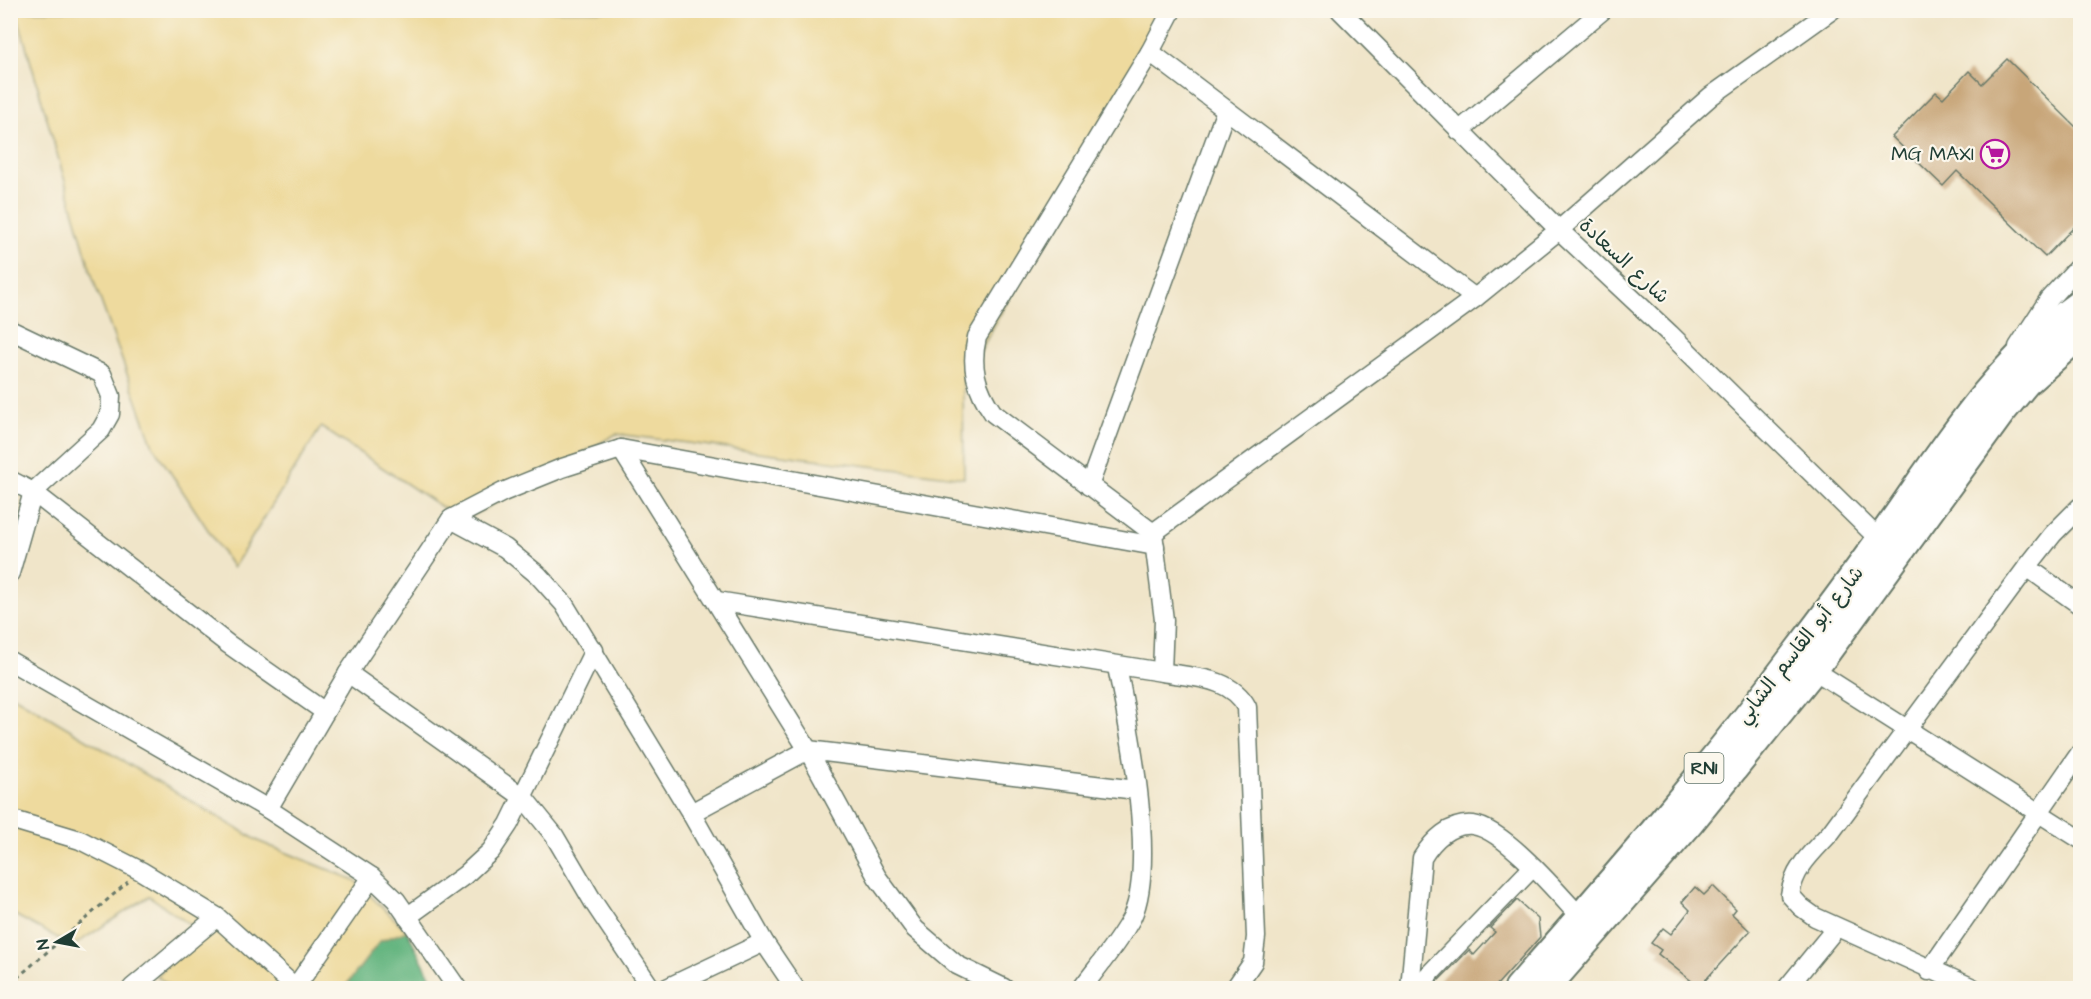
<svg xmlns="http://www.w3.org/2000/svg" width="2091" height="999" viewBox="0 0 2091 999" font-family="'Architects Daughter','Playpen Sans Arabic',sans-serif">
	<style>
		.forest { fill: #65b580; stroke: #42795a; stroke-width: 1.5 }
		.sand { fill: #eeda9e; stroke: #868c69; stroke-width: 1.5 }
		.building { fill: #c8a679 }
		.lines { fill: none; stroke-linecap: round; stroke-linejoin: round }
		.street-casing { stroke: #687868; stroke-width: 21 }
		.primary-casing { stroke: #687868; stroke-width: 32 }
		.path { stroke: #687868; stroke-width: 3; stroke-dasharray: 4.5 4.5; stroke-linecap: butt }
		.street { stroke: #fff; stroke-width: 18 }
		.primary { stroke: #fff; stroke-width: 28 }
		.labels { text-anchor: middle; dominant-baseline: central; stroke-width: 4.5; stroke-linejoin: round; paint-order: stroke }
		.shield { fill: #fbf7ec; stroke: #61756b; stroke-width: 1.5 }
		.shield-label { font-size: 18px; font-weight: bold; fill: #1f3d34 }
		.poi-label { font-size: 20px; fill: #1f3d34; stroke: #fbf7ec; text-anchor: end }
		.street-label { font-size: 20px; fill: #1f3d34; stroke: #fbf7ec }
	</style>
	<rect width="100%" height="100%" fill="#fbf7ec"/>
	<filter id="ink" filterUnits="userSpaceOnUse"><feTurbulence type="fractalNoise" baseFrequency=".0167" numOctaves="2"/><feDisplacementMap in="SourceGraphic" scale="12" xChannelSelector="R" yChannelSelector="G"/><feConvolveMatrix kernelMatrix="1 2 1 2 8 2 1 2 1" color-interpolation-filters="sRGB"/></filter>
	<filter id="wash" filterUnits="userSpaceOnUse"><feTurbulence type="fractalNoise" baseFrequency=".008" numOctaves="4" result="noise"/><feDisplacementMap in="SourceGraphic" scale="24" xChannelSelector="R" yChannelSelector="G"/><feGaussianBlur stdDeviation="1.35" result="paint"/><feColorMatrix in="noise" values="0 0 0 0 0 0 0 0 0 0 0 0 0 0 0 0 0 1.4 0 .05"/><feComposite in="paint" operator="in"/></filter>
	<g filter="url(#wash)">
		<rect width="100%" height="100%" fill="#f0e5c9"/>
		<!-- forest -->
		<path class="forest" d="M407,931L436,988H344L380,941Z"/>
		<!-- sand -->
		<g class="sand">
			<path d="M16,11H1165L963,383L964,478L616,434L463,521L321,427L233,568L153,446L94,282Z"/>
			<path d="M10,694L260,842L354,880L407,931L380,941L344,988H172L157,976L199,931L149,896L73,946L11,913Z"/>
		</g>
		<g id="blocks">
			<!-- building -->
			<g class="building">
				<path d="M2007,59L2080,131V221L2045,257L1957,171L1943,186L1892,137L1936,92L1943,98L1969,71L1982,84Z"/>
				<path d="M1713,886L1736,909L1732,914L1750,931L1699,987L1658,954L1661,950L1651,943L1663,928L1671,934L1690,910L1682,902L1695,887L1704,895Z"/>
				<path d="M1517,900L1538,919L1540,937L1494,988H1431L1469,950L1474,955L1495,932L1490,928Z"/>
			</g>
		</g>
	</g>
	<g filter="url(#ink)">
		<use href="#blocks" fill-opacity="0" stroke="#687868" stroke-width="1.5"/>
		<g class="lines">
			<!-- street casing -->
			<g class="street-casing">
				<g id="street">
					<path d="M1340,10L1559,230L1670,334L1887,547"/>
					<path d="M1150,52L1475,298"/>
					<path d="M1459,131L1603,10"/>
					<path d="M10,330L102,374L111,396L110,414L101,430L33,492L10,573"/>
					<path d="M2018,347L2049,299L2080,265"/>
					<path d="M621,449L808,750L877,877L915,929L957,965L1004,988"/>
					<path d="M10,480L33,492L228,644L325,712"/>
					<path d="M1089,486L1226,110"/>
					<path d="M451,519L505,548L538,575L564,604L691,813L764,942L795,988"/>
					<path d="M1153,533L1475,298L1559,230L1711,96L1832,10"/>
					<path d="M2027,567L2080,605"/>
					<path d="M717,601L1162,672C1193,678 1230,676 1247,707L1256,937L1253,962L1235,988"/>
					<path d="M10,661L268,809L372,877L396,900L457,988"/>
					<path d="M1806,665L2080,839"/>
					<path d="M1162,672L1164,620L1153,533L993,413C976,389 970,366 977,337L1150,52L1172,10"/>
					<path d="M348,673L524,798L554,835L594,903L651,988"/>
					<path d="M268,809L348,673L451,519L503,492L562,468L621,449L1155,546"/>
					<path d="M691,813L808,750L1136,790"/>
					<path d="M10,819L80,840L141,871L217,917L296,988"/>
					<path d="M407,917L465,875L491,851L509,824L594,650"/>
					<path d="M1929,971L2080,753"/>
					<path d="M132,988L217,917"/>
					<path d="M295,988L372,877"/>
					<path d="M667,988L764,942"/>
					<path d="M1082,988C1098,966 1119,942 1132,917C1157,863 1129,727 1117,667"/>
					<path d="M1410,988L1422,858C1433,840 1450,823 1473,825C1504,829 1559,894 1580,917"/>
					<path d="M1416,988L1533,867"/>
					<path d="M1787,988L1836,928"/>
					<path d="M1973,988L1815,917L1801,907L1790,895C1794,867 1813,852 1831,832L2027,567L2053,534L2080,507"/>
				</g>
			</g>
			<!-- primary casing -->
			<g class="primary-casing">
				<g id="primary">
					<path d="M1519,988C1614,880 1710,769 1796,654C1831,608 1865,562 1898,515C1952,437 2002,360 2080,304"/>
					<path d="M1545,988L1690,822L1813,670L2001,412L2026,382L2080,334"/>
				</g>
			</g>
			<!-- path -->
			<path class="path" d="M10,984L128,882"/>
			<!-- street -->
			<use href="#street" class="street"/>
			<!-- primary -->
			<use href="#primary" class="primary"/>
		</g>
	</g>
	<!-- icons -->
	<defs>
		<g id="supermarket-ring" transform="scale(1.5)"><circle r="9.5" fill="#fbf7ec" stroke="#b5179e" stroke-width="1.5"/><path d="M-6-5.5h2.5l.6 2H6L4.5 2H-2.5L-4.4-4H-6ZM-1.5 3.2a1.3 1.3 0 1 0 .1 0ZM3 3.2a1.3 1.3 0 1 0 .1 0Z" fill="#b5179e"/></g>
	</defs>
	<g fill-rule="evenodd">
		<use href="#supermarket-ring" x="1995" y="154"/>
	</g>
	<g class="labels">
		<!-- shield labels -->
		<rect class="shield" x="1684.5" y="753" width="39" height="30" rx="4.5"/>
		<g class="shield-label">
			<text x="1704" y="768">RN1</text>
		</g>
		<!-- poi labels -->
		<g class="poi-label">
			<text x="1974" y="154">MG MAXI</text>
		</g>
		<!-- street labels -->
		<g class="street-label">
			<text transform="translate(1624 261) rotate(43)">شارع السعادة</text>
			<text transform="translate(1800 645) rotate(-52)">شارع أبو القاسم الشابي</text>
		</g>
	</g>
	<!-- margin -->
	<rect width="2091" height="999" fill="none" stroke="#fbf7ec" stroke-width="36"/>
	<!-- north arrow -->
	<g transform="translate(57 942) rotate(260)" stroke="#fbf7ec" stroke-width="4.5" paint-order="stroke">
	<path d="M0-4.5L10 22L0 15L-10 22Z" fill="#1f3d34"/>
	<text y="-9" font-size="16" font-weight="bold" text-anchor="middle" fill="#1f3d34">N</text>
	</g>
</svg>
